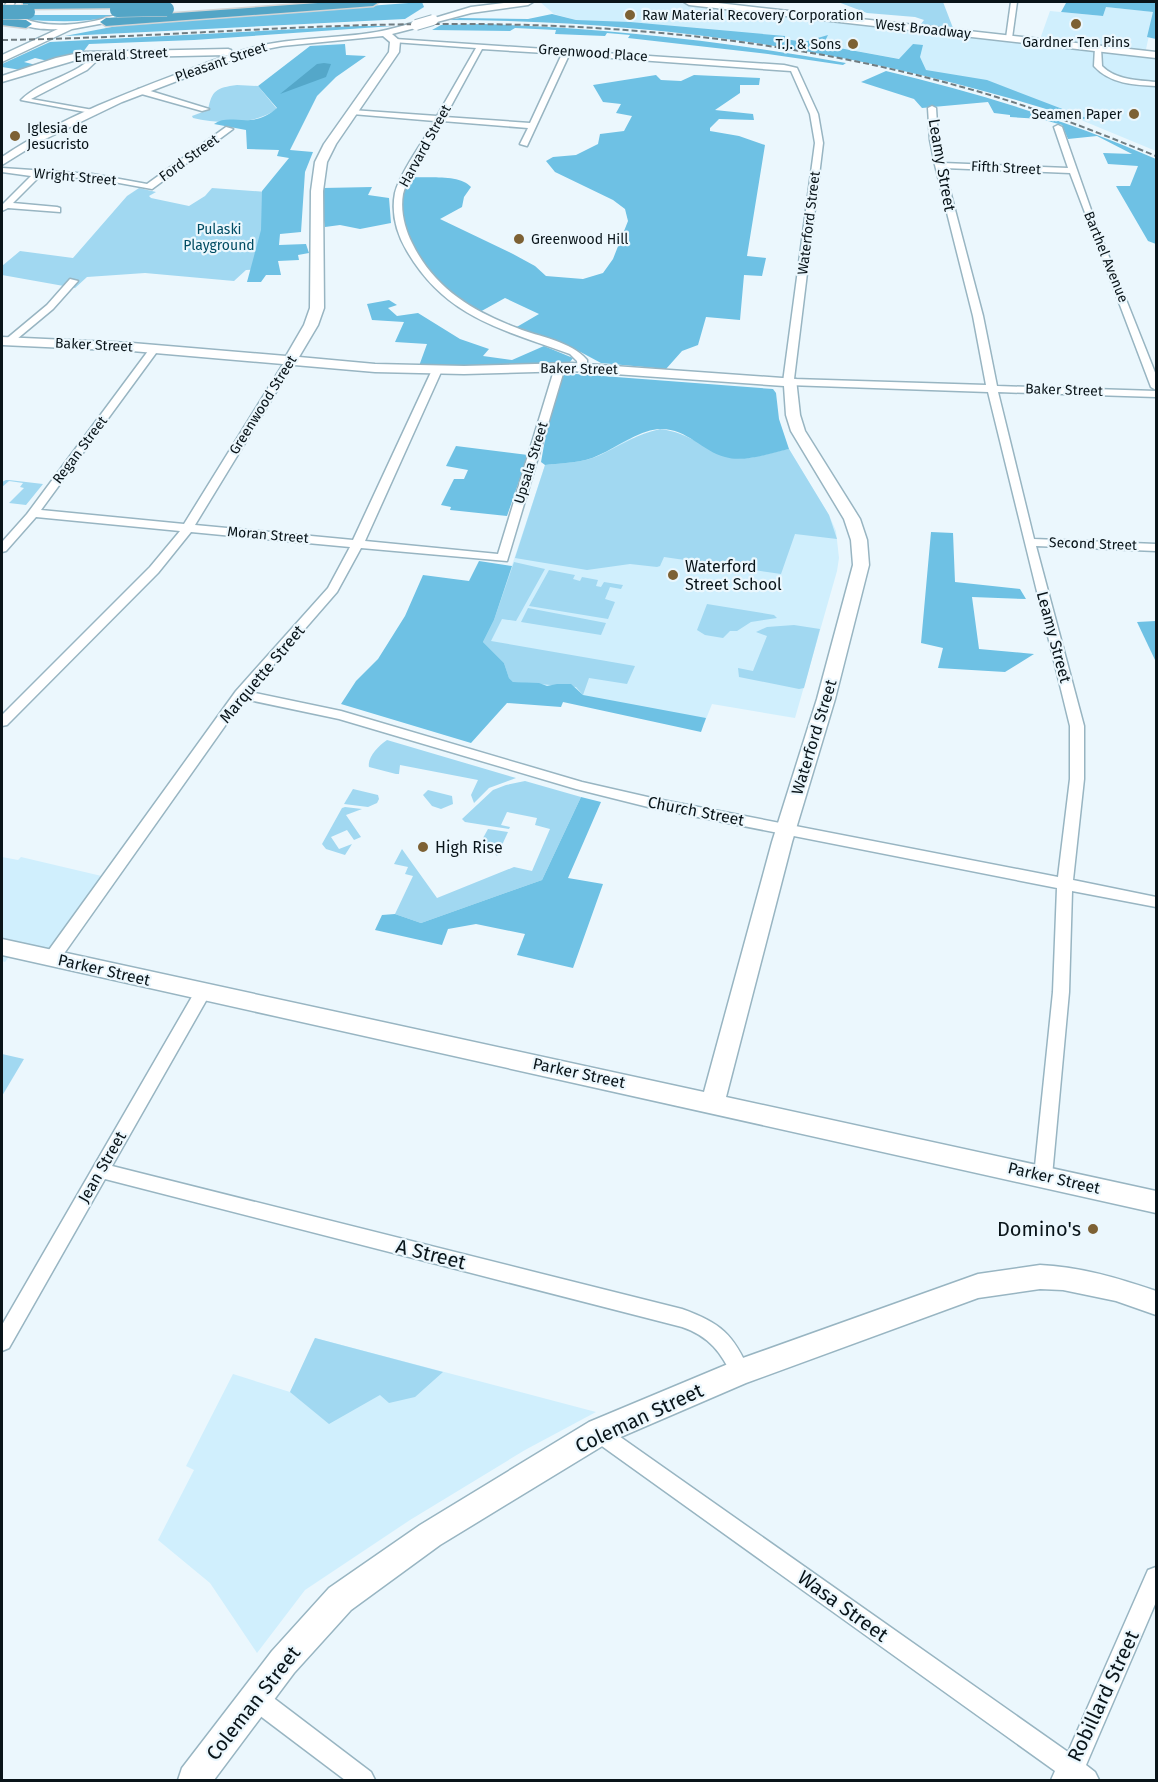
<svg xmlns="http://www.w3.org/2000/svg" width="1158" height="1782" viewBox="0 0 1158 1782" font-family="'Fira Sans',sans-serif">
	<style>
		.built { fill: #d0effd }
		.green { fill: #a1d8f1 }
		.forest { fill: #6ec1e4 }
		.water { fill: #54a7c9 }
		.lines { fill: none; stroke-linecap: round; stroke-linejoin: round }
		.street-casing { stroke: #98b5c2; stroke-width: 3 }
		.secondary-casing { stroke: #98b5c2; stroke-width: 3 }
		.highway-casing { stroke: #d3d5d6; stroke-width: 3 }
		.street { fill: #fff; fill-rule: evenodd }
		.secondary { fill: #fff; fill-rule: evenodd }
		.highway { fill: #53a5c6; fill-rule: evenodd }
		.rail { stroke: #707c81; stroke-width: 2; stroke-dasharray: 6 3; stroke-linecap: butt }
		.secondary-bridge-casing { stroke: #98b5c2; stroke-width: 12; stroke-linecap: butt }
		.highway-bridge-casing { stroke: #d3d5d6; stroke-width: 15; stroke-linecap: butt }
		.secondary-bridge { stroke: #fff; stroke-width: 10 }
		.highway-bridge { stroke: #53a5c6; stroke-width: 14 }
		.poi-dot { fill: #7d6134; stroke: #ebf7fd; stroke-width: 2 }
		.labels { text-anchor: middle; dominant-baseline: central; stroke-width: 4.5; stroke-linejoin: round; paint-order: stroke }
		.far-poi-label { font-size: 14px; fill: #091419; stroke: #ebf7fd; text-anchor: start }
		.far-street-label { font-size: 14px; fill: #091419; stroke: #ebf7fd }
		.far-park-label { font-size: 14px; fill: #004c63; stroke: #ebf7fd }
		.street-label { font-size: 16px; fill: #091419; stroke: #ebf7fd }
		.poi-label { font-size: 16px; fill: #091419; stroke: #ebf7fd; text-anchor: start }
		.near-poi-label { font-size: 20px; fill: #091419; stroke: #ebf7fd; text-anchor: end }
		.near-street-label { font-size: 20px; fill: #091419; stroke: #ebf7fd }
	</style>
	<rect width="100%" height="100%" fill="#ebf7fd"/>
	<!-- built -->
	<g class="built">
		<path d="M540,2H689L1039,42L1050,11L1103,16L1106,7L1154,12L1145,54L1156,55V151L1081,120L1026,102L907,71L913,44L900,59L823,45L576,20L554,14Z"/>
		<path d="M629,438L701,445L740,459L789,449L829,515L836,531L839,558L837,571L795,718L712,704L704,724L464,680L494,620L545,465L581,461L599,456Z"/>
		<path d="M2,857L18,860L21,857L110,878L52,958L14,950L5,962L2,961Z"/>
		<path d="M315,1338L596,1412L525,1450L410,1520L305,1590L257,1653L210,1583L158,1540L194,1470L186,1466L233,1374L290,1392Z"/>
	</g>
	<!-- green -->
	<g class="green">
		<path d="M838,2H943L953,28L923,26L921,24L924,20L915,17L867,13Z"/>
		<path d="M237,85L258,86L277,109C255,125 219,124 193,118L192,116L208,110C212,90 216,88 237,85Z"/>
		<path d="M139,188L156,192L149,196L151,198L189,206L205,196L212,188L293,194L264,269L246,270L234,281L145,273L87,277L75,288L2,275V266L20,251L73,258L127,196Z"/>
		<path d="M660,429C689,432 710,453 738,458C750,460 777,451 789,449L829,515L837,539L795,534L781,574L664,557L660,566L657,567L630,564L587,570L515,558L545,465C563,463 583,463 600,455C621,445 637,434 660,429Z"/>
		<path d="M6,480H9L43,484L26,505L9,503L24,488L20,487L23,483L9,481L2,487V482Z"/>
		<path d="M514,562L545,569L516,621L502,619L491,641L635,666L627,684L589,678L583,695L576,687L513,682L509,678L504,663L483,642L494,620Z"/>
		<path d="M549,570L575,575L573,579L580,581L582,577L598,580L596,586L601,587L604,582L623,585L621,589L610,587L605,599L615,602L608,619L529,606Z"/>
		<path d="M707,604L774,615L777,618L751,622L737,631H730L723,638L705,635L697,630Z"/>
		<path d="M528,608L606,623L601,635L521,622Z"/>
		<path d="M794,625L820,629L804,688L799,689L739,677L738,668L753,671L767,636L756,632L767,627Z"/>
		<path d="M387,740L516,778L489,788L474,803L471,795L478,780L400,765L399,774H396L369,767C367,758 378,746 387,740Z"/>
		<path d="M525,781L581,797L542,880L421,923L395,914L413,876L405,874L408,867L394,864L402,849L437,898L514,867L532,871L550,829L535,825L537,818L507,812L501,825L510,827L509,829L465,822L462,819L493,790L506,785Z"/>
		<path d="M353,789L378,795L379,799L377,803L368,807L344,804Z"/>
		<path d="M428,790L452,796L453,804L441,809L432,806L423,795Z"/>
		<path d="M345,807L362,809L346,815L361,837L354,840L347,830L331,837L339,849L352,844L345,855L326,849L322,844L342,808Z"/>
		<path d="M488,829L508,832L497,856L483,838Z"/>
		<path d="M2,1054L24,1059L2,1096Z"/>
		<path d="M315,1338L443,1372L415,1397L389,1403L380,1395L329,1424L290,1392Z"/>
	</g>
	<!-- forest -->
	<g class="forest">
		<path d="M422,2L424,7L405,19L65,36L127,24Z"/>
		<path d="M1059,2H1156V39L1147,37L1153,12L1106,7L1103,16L1061,12L1066,3Z"/>
		<path d="M552,14L576,20L630,22L785,36V39L804,42L828,35L823,45L899,59L913,44L923,45L920,57L926,70L987,80L1086,118L1081,120C876,53 663,20 447,20L460,18L528,19Z"/>
		<path d="M26,15H115L117,16C85,23 54,22 21,19Z"/>
		<path d="M483,24C605,28 725,41 846,63L843,65L768,54L628,38L630,35L607,33L605,36L555,34L556,30L515,28L510,31L432,30L441,25Z"/>
		<path d="M357,26H393L194,40L89,44L83,52L48,61L35,58L24,62L36,65L21,70L2,67V64L50,42Z"/>
		<path d="M345,44L346,55L366,56L336,77L317,96L290,150L313,152L305,172L301,232L280,234L279,245L306,244L309,253L298,255L299,260L278,261L281,275H266L261,282H247L261,230L262,191L289,158L277,156L279,150L247,149L246,130L214,124C231,112 251,131 277,108L258,86L310,46Z"/>
		<path d="M886,71C979,93 1069,121 1156,159V244L1148,241L1116,186H1130L1138,166L1108,164L1103,153L1132,154L1097,136L1068,139L1062,125L1041,119L1010,117V115L994,113L988,102L922,108L914,99L861,82Z"/>
		<path d="M656,75L661,80L681,81L694,75L760,78L759,85H740V93L715,110L753,114L754,120L719,119L710,128V131L739,136L765,145L747,256L766,258L762,276L744,275L740,320L706,317L698,345L682,351L666,369L601,363L573,348L515,328L539,314L505,298L478,313C465,303 448,294 437,282C419,264 395,219 402,193C404,187 409,182 412,177C428,178 460,174 471,187L464,197L462,207L440,219L513,254L535,266L546,276L583,279L603,273L613,259L628,221L625,209L613,200L555,172L546,161L553,157L576,155L598,144L600,134L624,131L632,116L616,113L621,104L603,102L593,85Z"/>
		<path d="M372,187L368,195L389,198L391,223L360,229L340,225L325,227L321,201L323,188Z"/>
		<path d="M389,300L397,305L388,308L397,316L418,313L460,339L489,349L483,356L512,360L544,346L573,358L570,362L475,367L419,366L427,344L395,342L404,322L372,320L367,304Z"/>
		<path d="M563,373L773,389L776,393L779,419L789,449C770,453 744,463 725,457C702,451 686,427 658,429C636,432 619,446 599,455C583,463 563,463 545,465L541,462L549,417Z"/>
		<path d="M456,446L528,455L507,516L450,510L451,507L441,505L454,479H464L468,470L446,466Z"/>
		<path d="M931,532L953,533L955,582L1020,589L1026,599L972,597L979,649L1034,654L1005,672L938,668L943,648L921,643Z"/>
		<path d="M479,561L512,566L494,620L483,642L504,663L509,678L513,682L539,683L547,686L557,684H571L583,695L706,718L701,732L563,702L561,707L507,703L471,743L341,704L356,681L378,659L405,616L423,575L469,581Z"/>
		<path d="M1156,621V662L1137,622Z"/>
		<path d="M581,797L601,802L568,878L603,884L573,968L517,955L525,934L476,924L448,929L442,945L375,930L382,915L395,914L421,923L542,880Z"/>
	</g>
	<!-- water -->
	<path class="water" d="M324,63L331,64L326,77L280,94L317,64Z"/>
	<g class="lines">
		<!-- street casing -->
		<g class="street-casing">
			<g id="street">
				<path d="M1011,2H1017L1012,38L1009,40L1006,38Z"/>
				<path d="M395,39L784,65L797,68L818,114L823,143L794,379L986,385L973,316L935,165L930,140L928,108L932,106L936,108L938,140L943,163L1068,168L1054,127L1058,125L1062,127L1096,224L1156,375V390L1151,387L1070,173L944,168L983,316L997,386L1156,391V397L998,392L1034,539L1156,544V551L1036,546L1084,726V779L1073,880L1156,897V907L1072,891L1069,992L1052,1176L1049,1181L1043,1184L1037,1181L1034,1176L1053,992L1057,888L652,808L576,789L339,719L244,699L58,962H46L44,958L46,954L236,691L328,588L350,547L191,532L158,573L7,725L2,726V715L150,567L180,531L36,517L6,551L2,552V542L27,514L151,347L154,346L159,349L41,510L184,524L285,361L290,358L295,361L195,525L353,540L432,370L437,367L442,370L365,541L498,554L555,367L560,364L565,367L507,561L361,548L337,592L250,692L341,711L582,782L652,798L1058,877L1070,779V726L988,392L788,385L783,382L815,143L810,114L791,71L569,55L527,146L520,144L528,128L442,121C432,140 408,175 403,194C400,211 405,229 412,243C434,288 472,311 517,328C539,337 571,341 587,360V368L582,371L578,370L577,361L570,354C502,329 446,318 407,251C397,234 391,213 395,193C400,173 424,140 435,121L352,114L348,112L352,110L437,116L476,48L393,42ZM482,49L562,54L530,123L445,117Z"/>
				<path d="M1095,47L1101,48L1102,66C1116,80 1137,80 1156,82V86C1135,85 1110,84 1094,66Z"/>
				<path d="M97,52L104,54L87,70L31,99L93,110L97,112L96,114L21,100C43,78 77,77 97,52Z"/>
				<path d="M138,89H144L209,109L202,111L138,93Z"/>
				<path d="M226,127L233,129L152,189L92,178L39,177L13,203L57,207L60,208V212L8,208L2,211V205L31,176L2,172V168L92,174L147,184Z"/>
				<path d="M70,279L78,281L53,309L11,344H5V340L47,305Z"/>
				<path d="M203,986L209,988L211,992L112,1166L682,1309C721,1323 733,1334 750,1372L747,1378L740,1381L733,1378C722,1353 709,1336 682,1327L105,1179L9,1348L2,1351V1325L197,988Z"/>
				<path d="M599,1422L1068,1752L1148,1570L1156,1567V1602L1086,1765L1095,1772L1099,1780H1051L1055,1771L592,1439L589,1432L592,1425Z"/>
				<path d="M255,1687L263,1690L371,1772L375,1780H345L247,1706L244,1698L247,1690Z"/>
			</g>
		</g>
		<!-- secondary casing -->
		<g class="secondary-casing">
			<g id="secondary">
				<path d="M7,2H15L11,10C36,36 114,24 139,2H149L138,13L121,20L72,29L2,62V55L58,29C37,30 15,27 2,10Z"/>
				<path d="M512,2H533L528,5L471,13L433,23L428,20L471,7Z"/>
				<path d="M684,2H709L1156,52V58L689,5Z"/>
				<path d="M416,22L419,23V27L392,34L400,41L399,52L336,144L327,162L323,191L324,308L318,325L299,357L375,364L464,366L572,363L796,379L800,415L805,431L860,519L867,540L869,565L835,699L792,842L726,1097L1156,1191V1213L2,955V939L704,1092L772,842L817,699L853,565L851,540L844,519L791,431L786,415L784,386L572,371L464,374L375,372L132,351L2,345V337L132,343L286,356L304,325L310,308L311,191L315,162L324,144L389,52L390,42L383,36L282,46L256,51L122,102L39,142L2,165V157C71,111 151,84 228,55L83,58L2,82V76L56,58L83,52L228,49L231,50L232,54C277,37 323,40 370,33C386,31 401,26 416,22Z"/>
				<path d="M1040,1265C1081,1267 1118,1278 1156,1291V1315L1116,1301L1063,1290L1040,1289L978,1298L746,1383L609,1442L440,1545L351,1610L294,1673L214,1780H178L182,1768L272,1651L329,1588L420,1525L589,1422L740,1359L978,1274Z"/>
			</g>
		</g>
		<!-- highway casing -->
		<g class="highway-casing">
			<g id="highway">
				<path d="M23,2H129L131,4L125,8L27,9L23,8Z"/>
				<path d="M332,2H379L373,6L106,26L100,22L106,18Z"/>
				<path d="M2,17L26,20L32,24L26,28L2,25Z"/>
			</g>
		</g>
		<!-- street -->
		<use href="#street" class="street"/>
		<!-- secondary -->
		<use href="#secondary" class="secondary"/>
		<!-- highway -->
		<use href="#highway" class="highway"/>
		<!-- rail -->
		<path class="rail" d="M2,40C149,38 296,24 443,24C616,23 795,40 962,87C1029,105 1092,130 1156,156"/>
		<!-- secondary-bridge casing -->
		<g class="secondary-bridge-casing">
			<path id="secondary-bridge" d="M416,25L433,20"/>
		</g>
		<!-- highway-bridge casing -->
		<g class="highway-bridge-casing">
			<g id="highway-bridge">
				<path d="M117,10L167,9"/>
				<path d="M2,12H28"/>
			</g>
		</g>
		<!-- secondary-bridge -->
		<use href="#secondary-bridge" class="secondary-bridge"/>
		<!-- highway-bridge -->
		<use href="#highway-bridge" class="highway-bridge"/>
	</g>
	<!-- markers -->
	<g class="poi-dot">
		<circle cx="630" cy="15" r="6"/>
		<circle cx="1076" cy="24" r="6"/>
		<circle cx="853" cy="44" r="6"/>
		<circle cx="1134" cy="114" r="6"/>
		<circle cx="15" cy="136" r="6"/>
		<circle cx="519" cy="239" r="6"/>
		<circle cx="673" cy="575" r="6"/>
		<circle cx="423" cy="847" r="6"/>
		<circle cx="1093" cy="1229" r="6"/>
	</g>
	<g class="labels">
		<!-- far-poi labels -->
		<g class="far-poi-label">
			<text x="642" y="15">Raw Material Recovery Corporation</text>
			<text x="1076" y="42" text-anchor="middle">Gardner Ten Pins</text>
			<text x="841" y="44" text-anchor="end">T.J. &amp; Sons</text>
			<text x="1122" y="114" text-anchor="end">Seamen Paper</text>
			<text x="27" y="128">Iglesia de<tspan x="27" dy="16">Jesucristo</tspan></text>
			<text x="531" y="239">Greenwood Hill</text>
		</g>
		<!-- far-street labels -->
		<g class="far-street-label">
			<text transform="translate(923 29) rotate(6)">West Broadway</text>
			<text transform="translate(593 53) rotate(4)">Greenwood Place</text>
			<text transform="translate(121 55) rotate(-3)">Emerald Street</text>
			<text transform="translate(221 62) rotate(-19)">Pleasant Street</text>
			<text transform="translate(425 146) rotate(-61)">Harvard Street</text>
			<text transform="translate(189 158) rotate(-36)">Ford Street</text>
			<text transform="translate(1006 168) rotate(3)">Fifth Street</text>
			<text transform="translate(75 177) rotate(5)">Wright Street</text>
			<text transform="translate(809 223) rotate(-83)">Waterford Street</text>
			<text transform="translate(1106 257) rotate(68)">Barthel Avenue</text>
			<text transform="translate(94 345) rotate(3)">Baker Street</text>
			<text transform="translate(579 369) rotate(1)">Baker Street</text>
			<text transform="translate(1064 390) rotate(2)">Baker Street</text>
			<text transform="translate(263 405) rotate(-58)">Greenwood Street</text>
			<text transform="translate(80 450) rotate(-53)">Regan Street</text>
			<text transform="translate(531 463) rotate(-73)">Upsala Street</text>
			<text transform="translate(268 535) rotate(5)">Moran Street</text>
			<text transform="translate(1093 544) rotate(2)">Second Street</text>
		</g>
		<!-- far-park labels -->
		<g class="far-park-label">
			<text x="219" y="229">Pulaski<tspan x="219" dy="16">Playground</tspan></text>
		</g>
		<!-- street labels -->
		<g class="street-label">
			<text transform="translate(942 165) rotate(80)">Leamy Street</text>
			<text transform="translate(1054 637) rotate(75)">Leamy Street</text>
			<text transform="translate(262 674) rotate(-50)">Marquette Street</text>
			<text transform="translate(814 737) rotate(-73)">Waterford Street</text>
			<text transform="translate(696 811) rotate(11)">Church Street</text>
			<text transform="translate(104 970) rotate(13)">Parker Street</text>
			<text transform="translate(579 1073) rotate(12)">Parker Street</text>
			<text transform="translate(102 1167) rotate(-60)">Jean Street</text>
			<text transform="translate(1054 1178) rotate(13)">Parker Street</text>
		</g>
		<!-- poi labels -->
		<g class="poi-label">
			<text x="685" y="566">Waterford<tspan x="685" dy="18">Street School</tspan></text>
			<text x="435" y="847">High Rise</text>
		</g>
		<!-- near-poi labels -->
		<g class="near-poi-label">
			<text x="1081" y="1229">Domino's</text>
		</g>
		<!-- near-street labels -->
		<g class="near-street-label">
			<text transform="translate(431 1254) rotate(14)">A Street</text>
			<text transform="translate(639 1418) rotate(-25)">Coleman Street</text>
			<text transform="translate(843 1606) rotate(36)">Wasa Street</text>
			<text transform="translate(1103 1696) rotate(-65)">Robillard Street</text>
			<text transform="translate(253 1703) rotate(-52)">Coleman Street</text>
		</g>
	</g>
	<!-- border -->
	<rect width="1158" height="1782" fill="none" stroke="#091419" stroke-width="6"/>
</svg>
